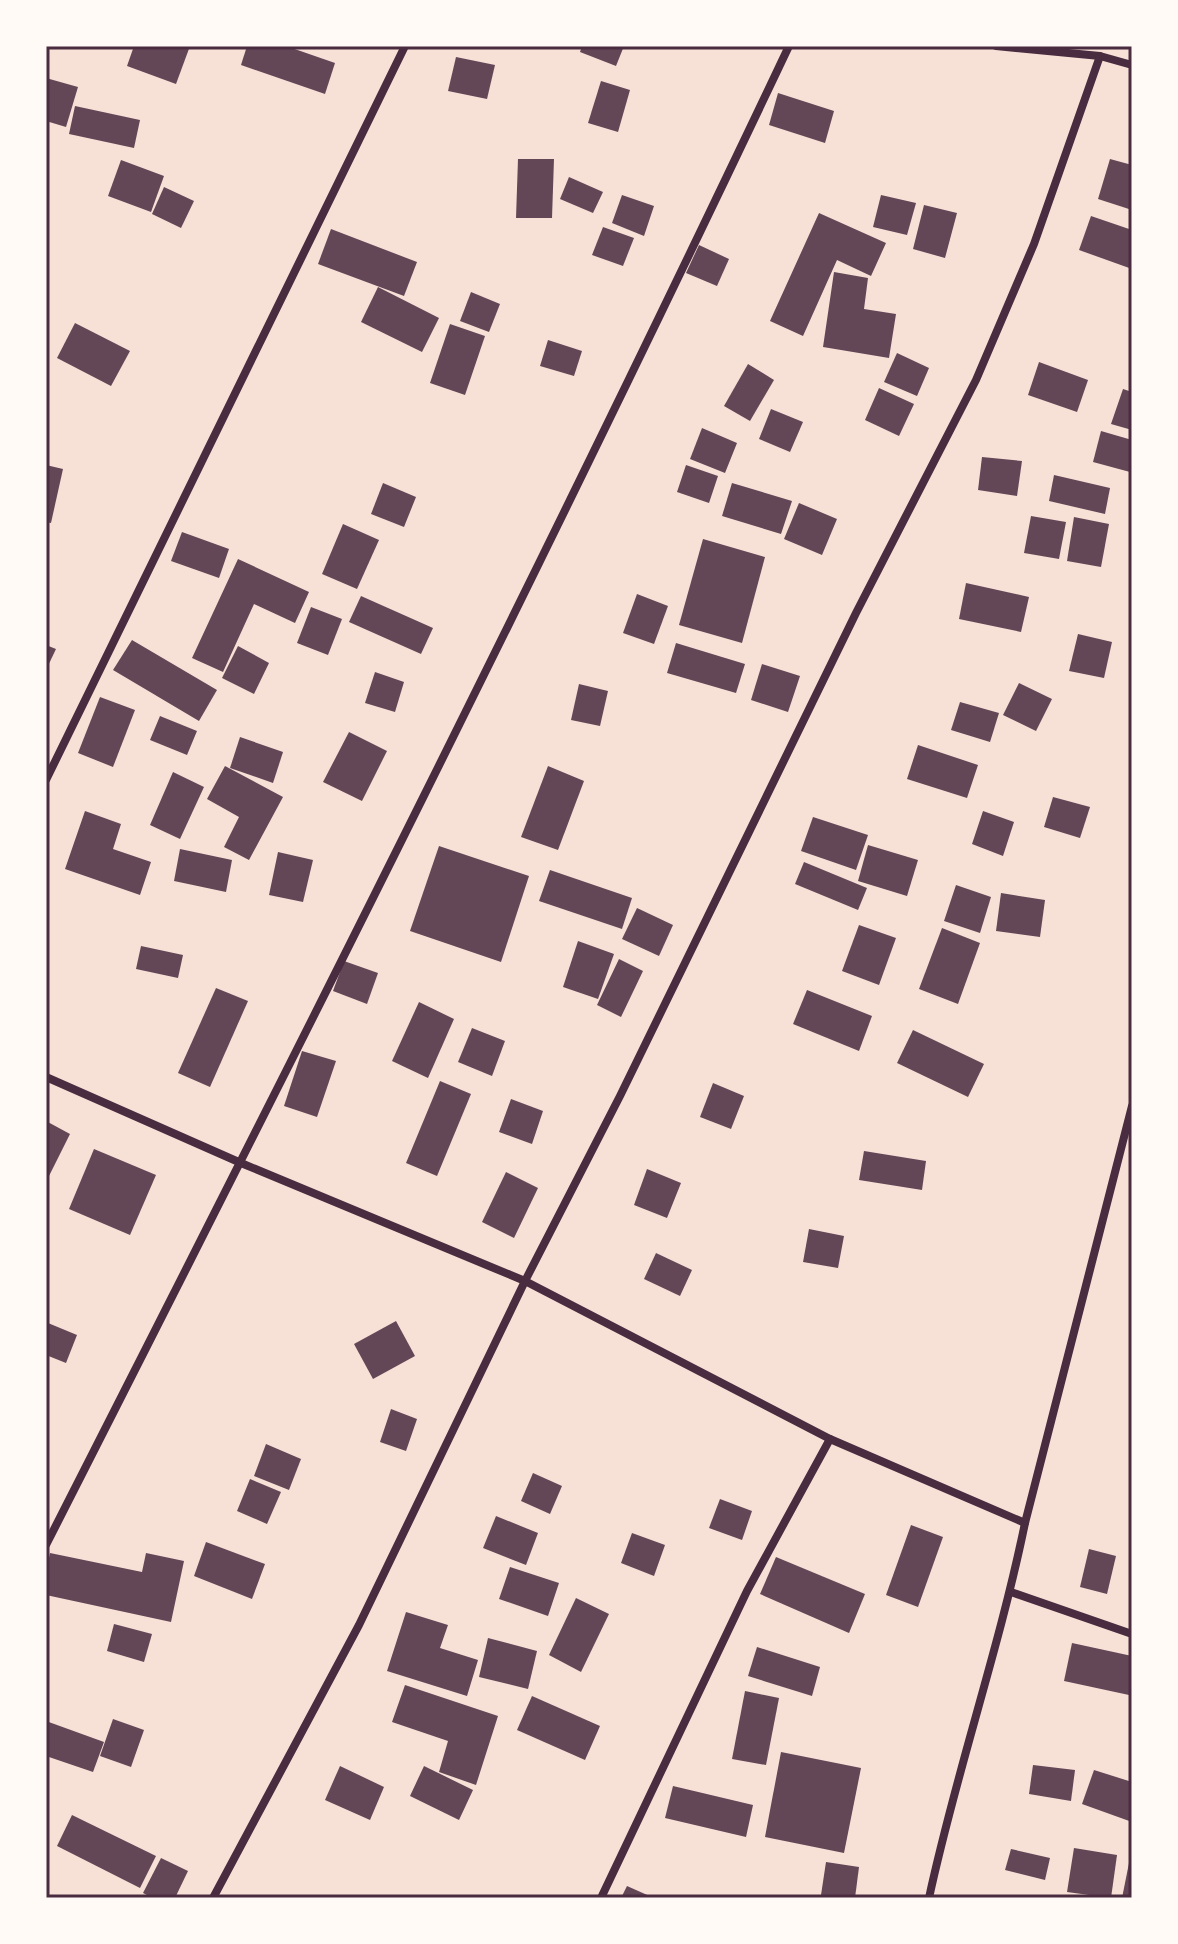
<svg xmlns="http://www.w3.org/2000/svg" width="1178" height="1944" viewBox="0 0 1178 1944" font-family="'Public Sans',sans-serif">
	<style>
		.building { fill: #644757 }
		.lines { fill: none; stroke-linecap: round; stroke-linejoin: round }
		.minor { stroke: #4a2c40; stroke-width: 8 }
		.neatline { fill: none; stroke: #4a2c40; stroke-width: 3 }
	</style>
	<rect width="100%" height="100%" fill="#f7e1d7"/>
	<!-- building -->
	<g class="building">
		<path d="M134,46H190L176,84L127,66Z"/>
		<path d="M247,46H286L335,63L325,94L241,65Z"/>
		<path d="M582,46H624L616,66L580,52Z"/>
		<path d="M456,57L495,65L487,99L448,91Z"/>
		<path d="M46,78L78,87L66,127L46,121Z"/>
		<path d="M601,81L630,90L618,132L588,123Z"/>
		<path d="M778,93L834,111L825,143L769,125Z"/>
		<path d="M75,106L140,120L134,148L69,134Z"/>
		<path d="M518,159H554L552,218H516Z"/>
		<path d="M1110,159L1132,165V210L1098,199Z"/>
		<path d="M121,160L164,176L151,212L108,196Z"/>
		<path d="M569,177L603,192L593,213L560,199Z"/>
		<path d="M164,187L194,201L181,228L152,214Z"/>
		<path d="M622,195L654,206L644,236L612,223Z"/>
		<path d="M881,195L916,203L907,235L873,227Z"/>
		<path d="M924,205L957,213L945,258L913,249Z"/>
		<path d="M819,213L886,243L871,276L837,260L803,336L770,321Z"/>
		<path d="M1091,216L1132,230V269L1079,250Z"/>
		<path d="M603,227L634,238L623,266L592,255Z"/>
		<path d="M331,229L417,262L404,296L318,264Z"/>
		<path d="M699,245L729,259L717,286L686,273Z"/>
		<path d="M834,272L868,278L864,309L896,314L889,358L823,347Z"/>
		<path d="M378,287L439,318L422,352L361,322Z"/>
		<path d="M471,292L500,304L489,332L460,321Z"/>
		<path d="M75,323L130,351L111,386L57,358Z"/>
		<path d="M450,324L485,336L465,395L430,383Z"/>
		<path d="M548,340L582,351L574,376L540,366Z"/>
		<path d="M897,353L929,368L917,396L884,382Z"/>
		<path d="M1039,362L1088,380L1077,412L1028,395Z"/>
		<path d="M748,364L774,380L750,421L724,406Z"/>
		<path d="M879,388L914,404L899,436L865,420Z"/>
		<path d="M1123,389L1132,392V430L1111,424Z"/>
		<path d="M771,409L803,422L790,452L759,439Z"/>
		<path d="M702,428L737,443L725,473L690,459Z"/>
		<path d="M1101,431L1132,440L1130,472L1093,462Z"/>
		<path d="M982,457L1022,461L1017,496L978,490Z"/>
		<path d="M46,465L63,469L51,523L46,522Z"/>
		<path d="M686,465L718,476L709,503L677,492Z"/>
		<path d="M1054,475L1110,488L1105,514L1049,501Z"/>
		<path d="M383,483L416,497L404,527L371,514Z"/>
		<path d="M732,483L792,501L781,534L722,516Z"/>
		<path d="M799,503L837,519L822,555L784,539Z"/>
		<path d="M1031,516L1066,522L1059,559L1024,553Z"/>
		<path d="M1074,517L1109,524L1101,567L1067,561Z"/>
		<path d="M343,524L379,540L357,589L322,574Z"/>
		<path d="M182,532L229,549L219,578L171,561Z"/>
		<path d="M703,539L765,557L742,643L679,625Z"/>
		<path d="M238,559L309,592L295,623L254,604L223,672L192,658Z"/>
		<path d="M966,583L1029,597L1021,632L959,619Z"/>
		<path d="M637,594L668,606L654,644L623,633Z"/>
		<path d="M361,596L433,628L421,654L349,622Z"/>
		<path d="M311,607L342,619L328,655L297,643Z"/>
		<path d="M1078,634L1112,642L1104,678L1069,671Z"/>
		<path d="M132,640L217,690L199,721L113,670Z"/>
		<path d="M676,643L745,664L736,693L667,673Z"/>
		<path d="M46,645L56,649L46,670Z"/>
		<path d="M238,646L269,663L254,694L222,678Z"/>
		<path d="M762,664L800,676L788,712L751,700Z"/>
		<path d="M375,672L404,682L395,712L365,703Z"/>
		<path d="M1019,683L1052,699L1036,731L1003,715Z"/>
		<path d="M579,684L608,691L600,726L571,720Z"/>
		<path d="M100,697L135,710L113,767L78,753Z"/>
		<path d="M960,702L999,713L990,742L951,730Z"/>
		<path d="M160,716L197,731L187,755L150,740Z"/>
		<path d="M349,732L387,751L362,801L323,782Z"/>
		<path d="M240,737L283,752L273,783L230,768Z"/>
		<path d="M918,745L978,765L967,798L907,779Z"/>
		<path d="M225,766L283,797L249,860L224,847L239,817L207,799Z"/>
		<path d="M548,766L584,781L558,850L521,837Z"/>
		<path d="M173,772L204,787L180,839L150,825Z"/>
		<path d="M1053,797L1090,807L1080,838L1044,827Z"/>
		<path d="M85,811L121,824L113,849L151,862L140,895L65,869Z"/>
		<path d="M983,811L1014,822L1003,856L972,844Z"/>
		<path d="M813,817L868,835L856,870L801,851Z"/>
		<path d="M868,845L918,860L907,896L858,881Z"/>
		<path d="M439,846L529,876L501,962L410,931Z"/>
		<path d="M180,849L232,860L226,892L174,881Z"/>
		<path d="M278,852L313,860L303,902L269,895Z"/>
		<path d="M804,862L867,888L858,910L795,884Z"/>
		<path d="M550,870L632,898L622,929L539,901Z"/>
		<path d="M956,885L991,897L980,933L944,921Z"/>
		<path d="M1001,893L1045,900L1040,937L996,931Z"/>
		<path d="M637,908L673,925L659,956L622,939Z"/>
		<path d="M859,925L896,938L879,985L842,971Z"/>
		<path d="M942,928L980,943L958,1004L919,989Z"/>
		<path d="M578,941L614,954L598,999L563,987Z"/>
		<path d="M141,946L183,955L178,978L136,969Z"/>
		<path d="M619,959L643,971L621,1017L597,1005Z"/>
		<path d="M344,961L378,973L367,1004L333,991Z"/>
		<path d="M216,988L248,1001L210,1087L178,1073Z"/>
		<path d="M807,990L872,1016L859,1051L793,1024Z"/>
		<path d="M419,1002L454,1019L428,1078L392,1061Z"/>
		<path d="M472,1028L505,1041L492,1076L458,1062Z"/>
		<path d="M913,1030L984,1064L968,1097L897,1063Z"/>
		<path d="M302,1051L336,1061L317,1117L284,1106Z"/>
		<path d="M440,1081L471,1094L437,1176L406,1163Z"/>
		<path d="M713,1083L744,1096L731,1129L700,1117Z"/>
		<path d="M511,1099L543,1111L532,1144L499,1132Z"/>
		<path d="M46,1121L70,1134L46,1182Z"/>
		<path d="M94,1149L156,1175L130,1235L69,1209Z"/>
		<path d="M864,1151L926,1161L922,1190L859,1180Z"/>
		<path d="M647,1169L681,1183L667,1218L634,1205Z"/>
		<path d="M506,1172L538,1188L514,1238L482,1222Z"/>
		<path d="M809,1229L844,1236L838,1268L803,1262Z"/>
		<path d="M656,1253L692,1270L680,1296L644,1279Z"/>
		<path d="M396,1321L415,1356L373,1379L354,1344Z"/>
		<path d="M48,1323L77,1335L66,1363L46,1355Z"/>
		<path d="M391,1409L417,1419L406,1451L380,1442Z"/>
		<path d="M266,1444L301,1459L289,1490L254,1476Z"/>
		<path d="M533,1473L562,1486L550,1514L521,1501Z"/>
		<path d="M250,1479L281,1492L267,1524L237,1511Z"/>
		<path d="M720,1499L752,1511L742,1540L709,1528Z"/>
		<path d="M496,1516L538,1533L526,1565L483,1548Z"/>
		<path d="M911,1525L943,1537L918,1607L886,1595Z"/>
		<path d="M632,1533L665,1545L654,1576L621,1563Z"/>
		<path d="M206,1542L265,1564L252,1599L194,1576Z"/>
		<path d="M1089,1549L1116,1556L1107,1594L1080,1587Z"/>
		<path d="M50,1553L142,1572L146,1553L184,1561L171,1622L46,1595V1573Z"/>
		<path d="M776,1557L865,1594L849,1633L760,1594Z"/>
		<path d="M510,1567L559,1583L548,1616L499,1599Z"/>
		<path d="M576,1598L609,1614L581,1672L549,1655Z"/>
		<path d="M406,1612L448,1625L440,1648L478,1660L467,1696L387,1671Z"/>
		<path d="M114,1624L152,1634L144,1662L107,1651Z"/>
		<path d="M488,1638L537,1651L528,1689L479,1677Z"/>
		<path d="M1072,1643L1132,1656L1129,1695L1064,1681Z"/>
		<path d="M757,1647L820,1667L812,1696L748,1676Z"/>
		<path d="M405,1685L498,1716L476,1785L439,1772L448,1741L392,1722Z"/>
		<path d="M745,1691L779,1698L766,1765L732,1759Z"/>
		<path d="M532,1696L600,1726L585,1760L517,1730Z"/>
		<path d="M113,1719L144,1730L131,1767L100,1756Z"/>
		<path d="M46,1721L104,1742L93,1772L46,1756Z"/>
		<path d="M781,1752L861,1768L844,1853L765,1837Z"/>
		<path d="M1033,1765L1075,1770L1071,1801L1029,1794Z"/>
		<path d="M340,1766L384,1787L370,1820L325,1800Z"/>
		<path d="M424,1766L473,1790L459,1820L410,1796Z"/>
		<path d="M1094,1770L1132,1782V1822L1082,1804Z"/>
		<path d="M673,1786L753,1805L746,1837L665,1818Z"/>
		<path d="M72,1815L156,1856L140,1888L57,1846Z"/>
		<path d="M1074,1848L1117,1855L1111,1898L1067,1892Z"/>
		<path d="M1011,1849L1050,1858L1045,1880L1005,1870Z"/>
		<path d="M1131,1853L1132,1898H1122Z"/>
		<path d="M161,1858L188,1871L175,1898H153L143,1893Z"/>
		<path d="M826,1862L859,1867L855,1898L821,1895Z"/>
		<path d="M627,1886L654,1898H621Z"/>
	</g>
	<g class="lines">
		<!-- minor -->
		<g class="minor">
			<path d="M996,46L1100,56L1132,65"/>
			<path d="M46,780L405,46"/>
			<path d="M46,1077L241,1163L525,1281L830,1439L1025,1523"/>
			<path d="M46,1545C299,1048 550,550 789,46"/>
			<path d="M1011,1592L1132,1634"/>
			<path d="M213,1898L359,1625L525,1281L620,1096L856,613L976,380L1034,244L1100,56"/>
			<path d="M601,1898L747,1591L830,1439"/>
			<path d="M929,1898C956,1772 999,1650 1025,1523L1132,1106"/>
		</g>
	</g>
	<!-- border -->
	<rect width="1178" height="1944" fill="none" stroke="#fffaf5" stroke-width="96"/>
	<rect x="48" y="48" width="1082" height="1848" class="neatline"/>
</svg>
